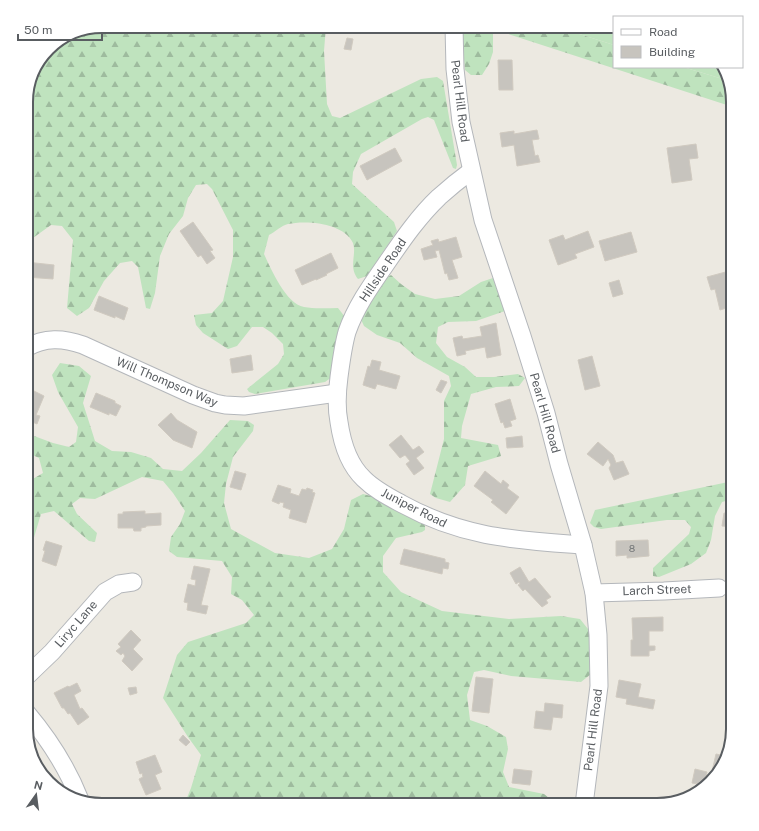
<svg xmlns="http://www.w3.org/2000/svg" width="759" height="831" viewBox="0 0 759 831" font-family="'Public Sans',sans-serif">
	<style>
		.green { fill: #bfe3be }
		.forest { fill: url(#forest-firs) }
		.building { fill: #c7c4be; stroke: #d0cac0 }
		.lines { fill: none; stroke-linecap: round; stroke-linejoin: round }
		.minor-casing { stroke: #b4b7bb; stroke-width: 19 }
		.minor { stroke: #fff; stroke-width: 17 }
		.labels { text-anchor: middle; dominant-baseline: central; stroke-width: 4; stroke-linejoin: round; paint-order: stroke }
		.number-label { font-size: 10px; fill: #747778 }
		.street-label { font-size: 12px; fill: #595d61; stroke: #fff }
		.rim { fill: none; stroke: #595d61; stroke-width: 2 }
	</style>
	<defs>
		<pattern id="forest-firs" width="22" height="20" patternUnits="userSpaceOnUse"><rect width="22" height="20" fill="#bfe3be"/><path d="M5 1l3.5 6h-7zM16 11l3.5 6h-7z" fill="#9ebb9e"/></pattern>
	</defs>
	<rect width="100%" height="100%" fill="#ece9e1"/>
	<!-- green -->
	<g class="green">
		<path d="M554,26H614V45Z"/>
		<path d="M683,67H721L726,80Z"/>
	</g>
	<!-- forest -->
	<g class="forest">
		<path d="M102,26H326L324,51L327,104L332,116L340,118L421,79L437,77L443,81L457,165L456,169L453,168L434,120L428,117L422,119L361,154L353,172L352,184L394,222L397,231L367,276L358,279C348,266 357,255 353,243C344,223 307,220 288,224C282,225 275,232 269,235L264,254C271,269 286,304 304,307C314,309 327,308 338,308L345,317L332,377L325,382L255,394L249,392L247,389L278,364L284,354L283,344L272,333L263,327H252L237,346L228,349L203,333L196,325L194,315L212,313L223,301L233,257V230L212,189L207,184L196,185L188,198L183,216L169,234L160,256L155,293L150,309L146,308L138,267L132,261L120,263L104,281L89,308L77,316L67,308L73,240L62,226L51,225L26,243V97L34,69L52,45Z"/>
		<path d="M461,26H554L614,45V67H683L726,80L733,102V107L493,29V52L489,64L482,75H471L465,70Z"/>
		<path d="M391,275L401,284L415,294L435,299L459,296L481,282L493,278L505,311L476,321L448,322L438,327L436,343L447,357L465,367L476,377H494L518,374L525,378L519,386L496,387L471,394L462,426L461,438L498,445L501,456L468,466L465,485L450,502L436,498L430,494L444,439V401L451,386L449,376L417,358L400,343L377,335L364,326L359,315L382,281Z"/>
		<path d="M60,363L79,366L91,376L83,403L95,441L112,451L131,452L151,458L163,469L182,471L201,453L230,420L248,421L254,425L253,431L233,457L226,484L224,503L231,529L275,553L309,558L332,549L344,529L351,500L363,494L375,497L421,520L425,526V530L422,532L396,538L383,556V572L401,592L442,611L509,619L561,616L580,619L592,634L591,674L581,682L511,676L484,670L474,672L467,695L470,720L487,726L506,737L508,749L503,772L509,787L544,794L558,805H245L230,802L226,805H184L191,788L201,755L188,737L163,698L177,655L188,642L246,623L254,615L242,600L231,594L232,577L222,561L177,557L169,551L171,537L180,524L185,511L173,493L163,481L142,477L95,499L80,498L72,504L77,514L97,533L95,542L89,541L54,511L41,514L32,544L26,550V483L43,473L39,458L26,452V433L53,443L69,447L76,442L78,427L58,392L52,375Z"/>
		<path d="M733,481V499L722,502L715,516L711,540L706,553L691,564L659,577L653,576V568L689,534L691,527L685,520H667L601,529L594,527L590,523L595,510Z"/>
	</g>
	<!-- building -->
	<g class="building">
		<path d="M347,38L353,39L351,50L344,49Z"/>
		<path d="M498,60H512L513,90H499Z"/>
		<path d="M537,130L539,139L532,140L535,156L538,155L540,162L517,166L514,145L502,147L500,133L514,131V134Z"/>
		<path d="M696,144L698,158L689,159L692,180L672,183L667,148Z"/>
		<path d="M395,148L402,161L367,180L360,166Z"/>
		<path d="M193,222L213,250L210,251L215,258L207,264L201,255L198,257L180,231Z"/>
		<path d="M588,231L594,247L575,254L577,258L558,265L549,240L563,235L565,240Z"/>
		<path d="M631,232L637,252L605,261L599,241Z"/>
		<path d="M456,237L462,257L452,260L458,278L449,280L447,273L445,274L439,250L435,251L437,257L424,260L421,249L433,245L431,241L438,239L439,242Z"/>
		<path d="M331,253L338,268L326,274L327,275L316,280V279L302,285L295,270Z"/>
		<path d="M26,262L54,265L53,279L26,277Z"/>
		<path d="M733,270V306L720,310L715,289L711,290L707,277Z"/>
		<path d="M619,280L623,294L613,297L609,283Z"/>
		<path d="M99,296L128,308L124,320L115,316V318L94,310Z"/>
		<path d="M496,323L501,355L487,358L485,347L465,351L466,354L457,356L453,338L462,336L463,339L482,336L480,327Z"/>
		<path d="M251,355L253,370L232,373L230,359Z"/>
		<path d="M592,356L600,386L585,390L578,360Z"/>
		<path d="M372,360L381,362L379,370L400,376L396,389L377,384L375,389L363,385L368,366L370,367Z"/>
		<path d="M441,380L447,382L441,393L436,390Z"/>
		<path d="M733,383V405L731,384Z"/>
		<path d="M32,390L44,396L36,415L40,416L37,424L30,421L28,424L26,423V403Z"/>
		<path d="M96,393L115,401V403L121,406L116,416L109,413V415L90,407Z"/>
		<path d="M510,399L516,419L510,421L512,426L505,428L503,422L501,423L495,404Z"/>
		<path d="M171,413L177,420L197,432L192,448L173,440L158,425Z"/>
		<path d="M401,435L413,450L419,446L424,452L416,458L424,468L414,475L406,464L410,461L405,455L400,458L389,445Z"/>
		<path d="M522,436L523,447L507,448L506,438Z"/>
		<path d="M598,442L613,455L616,463L623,461L629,474L614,480L609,468L611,465L608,459L603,466L587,454Z"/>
		<path d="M235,471L246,474L241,490L230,487Z"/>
		<path d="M485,471L501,484L503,480L509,485L507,488L519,497L506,514L491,502L493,500L474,486Z"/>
		<path d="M278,485L291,489L290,493L299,496L302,489L306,490L307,488L313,490L312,492L315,493L306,523L289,518L291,510L283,507L284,503L280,502L279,504L272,501Z"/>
		<path d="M145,511V514L161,513V525L146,526V527L141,528V531H134L133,528H118V514H123V512Z"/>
		<path d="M724,513L733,514V527L722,526Z"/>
		<path d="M648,540L649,556L627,558V555L616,556V541Z"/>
		<path d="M46,541L62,546L56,566L42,561L45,551L43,550Z"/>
		<path d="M404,549L445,559V562L449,563L448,569L443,568L442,574L400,564Z"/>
		<path d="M194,566L210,569L201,605L208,606L206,614L187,610L188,603L184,602L188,584L195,586L196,580L191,579Z"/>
		<path d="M520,567L529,582L535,578L551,597L546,600L548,603L542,607L525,589L523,591L518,585L520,584L519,582L516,584L510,573Z"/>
		<path d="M663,617V631H649V646H655V650L649,651V656H631V640H633L632,618Z"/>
		<path d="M131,630L141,640L133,649L143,659L132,671L122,661L125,656L123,653L121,655L116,651L121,647L118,644Z"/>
		<path d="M733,633V653L726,636Z"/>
		<path d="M476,677L493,679L489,713L472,711Z"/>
		<path d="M619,680L641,684L638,697L655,700L653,709L626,704L627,699L616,697Z"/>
		<path d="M77,683L81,691L74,695L80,709L82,708L89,717L78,725L70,713L68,714L64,708H62L54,693L68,686L69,687Z"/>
		<path d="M136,687L137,693L130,695L128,688Z"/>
		<path d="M545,703L563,705L562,718L553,717L551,730L534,728L536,711L544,712Z"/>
		<path d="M183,735L190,742L186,746L179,740Z"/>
		<path d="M716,754L726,756L725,763L710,780Z"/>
		<path d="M155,755L162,772L155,775L161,789L146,795L139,779L143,777L142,773L140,774L136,762Z"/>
		<path d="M514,769L532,771L530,785L512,783Z"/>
		<path d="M695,769L707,772L704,785L692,783Z"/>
	</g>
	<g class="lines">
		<!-- minor casing -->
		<g class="minor-casing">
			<g id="minor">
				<path d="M454,26L455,69L461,122L483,220L522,336L546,413L559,464L583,545L594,593L598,635L599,686L584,805"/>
				<path d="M471,171C460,179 449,188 439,197C419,216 403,239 388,261C372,284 356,306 347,332C343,346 341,362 339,377C337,392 336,407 339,422C342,443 348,464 364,479C375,490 389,497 402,504C464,538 515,540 583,545"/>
				<path d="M26,348C45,337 63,338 83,345L193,395L215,403L225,405L244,406L337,393"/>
				<path d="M594,593L664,591L719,588"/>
				<path d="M26,677L52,652L105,592L119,584L133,582"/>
				<path d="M26,712C48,738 67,767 80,800"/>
			</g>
		</g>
		<!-- minor -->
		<use href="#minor" class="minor"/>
	</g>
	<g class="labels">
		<!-- number labels -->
		<g class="number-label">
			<text x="632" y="548">8</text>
		</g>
		<!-- street labels -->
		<g class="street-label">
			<text transform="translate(460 101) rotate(83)">Pearl Hill Road</text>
			<text transform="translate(383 270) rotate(-56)">Hillside Road</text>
			<text transform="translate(167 382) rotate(23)">Will Thompson Way</text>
			<text transform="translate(545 413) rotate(74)">Pearl Hill Road</text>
			<text transform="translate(414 508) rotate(27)">Juniper Road</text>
			<text transform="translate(657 590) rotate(-2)">Larch Street</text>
			<text transform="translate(76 624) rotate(-49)">Liryc Lane</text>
			<text transform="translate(593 730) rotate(-83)">Pearl Hill Road</text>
		</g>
	</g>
	<!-- crop -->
	<path d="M0 0H759V831H0ZM102 33H657A69 69 0 0 1 726 102V729A69 69 0 0 1 657 798H102A69 69 0 0 1 33 729V102A69 69 0 0 1 102 33Z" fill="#fff" fill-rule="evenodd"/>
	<path class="rim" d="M102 33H657A69 69 0 0 1 726 102V729A69 69 0 0 1 657 798H102A69 69 0 0 1 33 729V102A69 69 0 0 1 102 33Z"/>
	<!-- legend -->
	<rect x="613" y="16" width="130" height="52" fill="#ffffff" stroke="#bdbec0"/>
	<rect x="621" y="29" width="20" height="6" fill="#ffffff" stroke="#bdbec0"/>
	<text x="649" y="36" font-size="12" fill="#595d61">Road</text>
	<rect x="621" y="46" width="20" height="12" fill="#c7c4be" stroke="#bdbec0"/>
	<text x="649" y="56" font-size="12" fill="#595d61">Building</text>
	<!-- north arrow -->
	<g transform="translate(36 795) rotate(14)" stroke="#ffffff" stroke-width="3" paint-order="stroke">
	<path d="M0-3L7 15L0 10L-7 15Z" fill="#595d61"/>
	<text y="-6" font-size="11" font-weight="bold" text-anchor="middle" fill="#595d61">N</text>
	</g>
	<!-- scale -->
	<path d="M18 34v6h84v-6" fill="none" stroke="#595d61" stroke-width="2"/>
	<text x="24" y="34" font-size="12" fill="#595d61" stroke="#ffffff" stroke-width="3" paint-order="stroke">50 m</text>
</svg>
